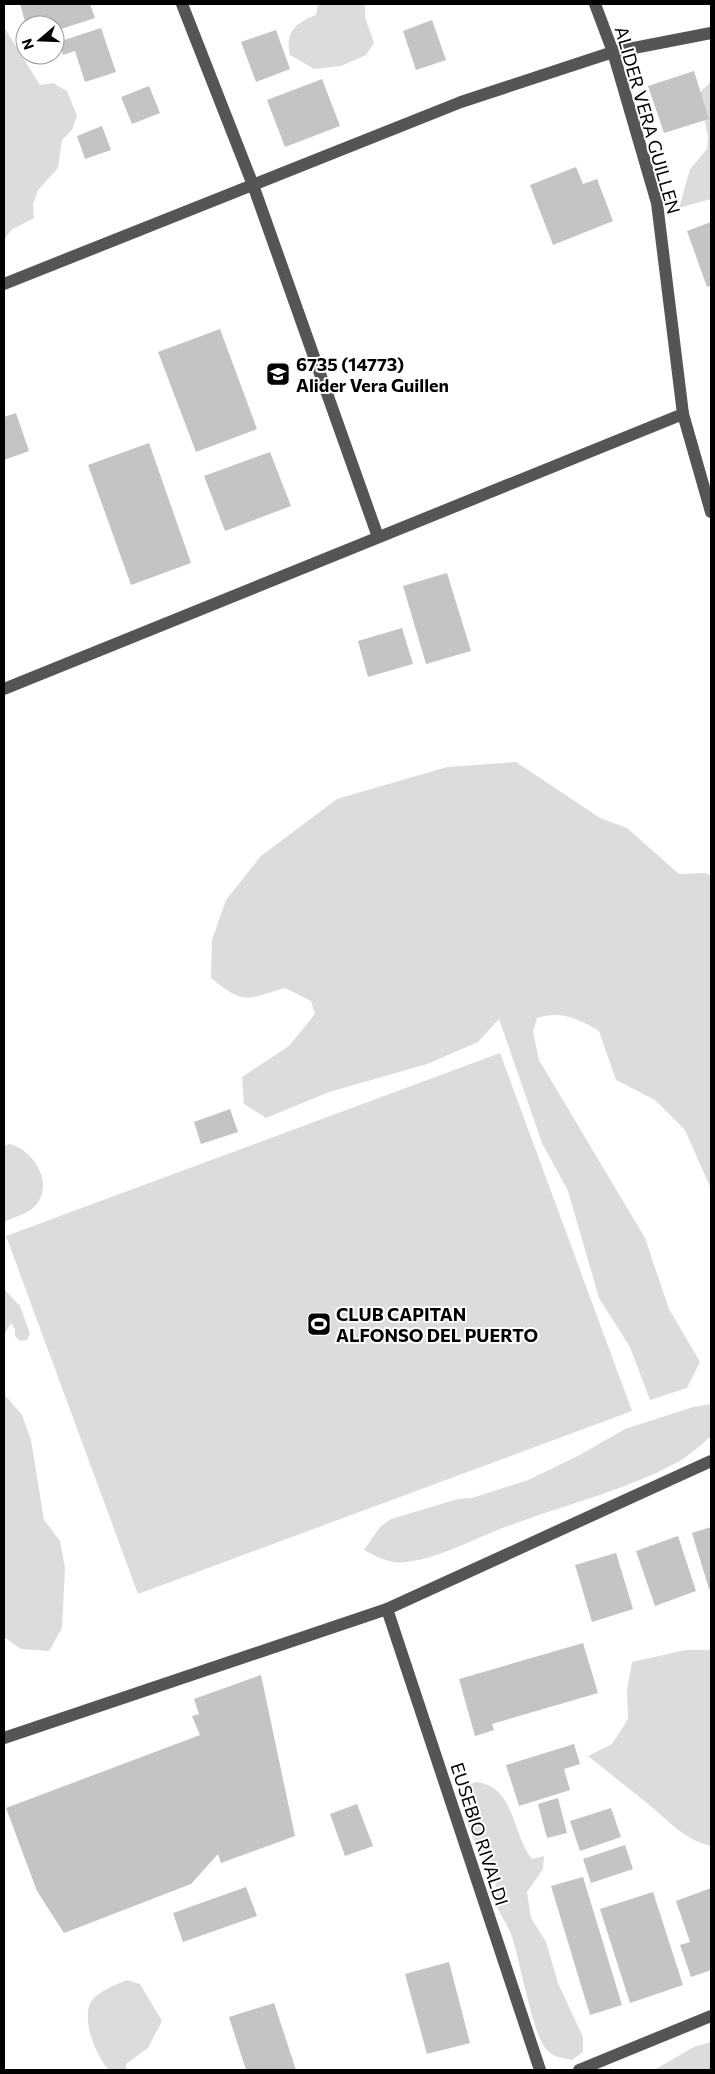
<svg xmlns="http://www.w3.org/2000/svg" width="715" height="2074" viewBox="0 0 715 2074" font-family="Commissioner,sans-serif">
	<style>
		.green { fill: #dcdcdc }
		.building { fill: #c4c4c4 }
		.lines { fill: none; stroke-linecap: round; stroke-linejoin: round }
		.minor { stroke: #555; stroke-width: 12 }
		.labels { text-anchor: middle; dominant-baseline: central; stroke-width: 4; stroke-linejoin: round; paint-order: stroke }
		.street-label { font-size: 18px; fill: #000; stroke: #fff }
		.poi-label { font-size: 18px; font-weight: bold; fill: #000; stroke: #fff; text-anchor: start }
	</style>
	<rect width="100%" height="100%" fill="#fff"/>
	<!-- green -->
	<g class="green">
		<path d="M318,4H365V17L374,43L366,55L341,66L314,69L290,55C285,32 295,23 316,15Z"/>
		<path d="M4,27L40,85L53,83L67,91L77,116L72,130L62,140L58,168L38,190L33,204L34,218L11,230L4,240Z"/>
		<path d="M711,82V199L679,208L690,169L707,149L708,136L701,104V91Z"/>
		<path d="M516,762L600,818L627,828L679,874L706,873L711,876V1189L685,1130L655,1100L616,1080L599,1031C579,1019 560,1010 537,1018L533,1032L539,1060L645,1238L669,1309L700,1362L687,1388L650,1400L630,1347L599,1298L568,1191L542,1143L499,1019L478,1042L427,1064L329,1092L266,1118L244,1104L242,1077L289,1046L315,1014L311,1001L285,988C245,999 246,1006 211,978L212,940L226,900L261,856L337,799L447,767Z"/>
		<path d="M500,1053L632,1411L138,1594L6,1236Z"/>
		<path d="M9,1144C34,1149 57,1187 33,1208C25,1215 13,1217 4,1222V1146Z"/>
		<path d="M4,1289L20,1306L30,1334L27,1340L20,1341L15,1336V1329L11,1323L4,1335Z"/>
		<path d="M4,1394L22,1415L31,1440L44,1520L60,1541L65,1568L62,1628L49,1651L21,1649L4,1637Z"/>
		<path d="M711,1404V1436C701,1445 690,1455 678,1462C626,1490 567,1504 511,1525C477,1537 444,1557 407,1562C391,1564 378,1558 364,1550L380,1527L391,1519L458,1499L472,1498L528,1480L578,1456L625,1429L693,1407Z"/>
		<path d="M686,1650H711V1846C686,1840 673,1825 654,1809C633,1791 610,1774 588,1756L612,1744L628,1719L627,1690L632,1662Z"/>
		<path d="M476,1782C516,1787 511,1833 532,1859L544,1856L543,1869L527,1892L531,1918L546,1942L558,1983L583,2037V2052L572,2060C563,2058 553,2057 547,2050C533,2037 520,1960 512,1937C508,1924 498,1912 493,1899L496,1883C482,1851 459,1824 463,1787Z"/>
		<path d="M127,1980L140,1984L162,2021L148,2048L126,2064V2070H109C96,2057 79,2015 93,1999C102,1990 115,1985 127,1980Z"/>
		<path d="M711,2042V2070H654L694,2047Z"/>
	</g>
	<!-- building -->
	<g class="building">
		<path d="M20,4H90L95,18L55,31V25H26Z"/>
		<path d="M432,20L446,60L416,70L403,31Z"/>
		<path d="M101,28L116,72L85,82L75,51L63,55L58,42Z"/>
		<path d="M276,30L290,69L256,82L241,42Z"/>
		<path d="M694,71L709,119L664,133L648,86Z"/>
		<path d="M322,79L340,126L285,147L267,100Z"/>
		<path d="M149,86L160,113L132,124L121,97Z"/>
		<path d="M102,126L111,150L85,159L77,136Z"/>
		<path d="M576,167L583,184L597,179L613,221L553,245L530,185Z"/>
		<path d="M711,222V286L707,287L687,231Z"/>
		<path d="M220,329L257,429L196,452L158,352Z"/>
		<path d="M16,413L29,451L4,460V417Z"/>
		<path d="M149,443L191,563L131,585L88,465Z"/>
		<path d="M270,452L291,506L225,531L204,476Z"/>
		<path d="M447,573L471,651L426,664L403,586Z"/>
		<path d="M402,628L413,664L368,677L358,641Z"/>
		<path d="M230,1109L238,1132L201,1144L194,1122Z"/>
		<path d="M711,1527V1588L709,1589L692,1533Z"/>
		<path d="M678,1536L696,1591L655,1606L636,1551Z"/>
		<path d="M616,1553L633,1609L592,1622L575,1565Z"/>
		<path d="M583,1643L598,1693L492,1724L494,1730L475,1736L459,1679Z"/>
		<path d="M261,1675L295,1836L221,1863L218,1854L191,1884L64,1933L37,1891L6,1808L200,1735L192,1716L199,1714L194,1699Z"/>
		<path d="M574,1744L580,1764L564,1769L570,1790L519,1806L506,1765Z"/>
		<path d="M558,1798L567,1833L547,1838L538,1804Z"/>
		<path d="M357,1804L373,1846L345,1856L330,1814Z"/>
		<path d="M611,1808L621,1837L580,1851L570,1821Z"/>
		<path d="M625,1845L633,1869L591,1883L583,1859Z"/>
		<path d="M583,1877L622,2005L590,2015L551,1886Z"/>
		<path d="M246,1887L257,1916L183,1942L173,1913Z"/>
		<path d="M711,1888V1970L691,1977L680,1945L690,1942L676,1901Z"/>
		<path d="M653,1892L683,1985L630,2003L600,1909Z"/>
		<path d="M449,1962L470,2043L427,2054L405,1974Z"/>
		<path d="M274,2003L296,2070H246L229,2017Z"/>
	</g>
	<g class="lines">
		<!-- minor -->
		<g class="minor">
			<path d="M182,4L253,185L378,537"/>
			<path d="M595,4L613,52L657,203L683,414L711,512"/>
			<path d="M4,284L461,102L613,52L711,33"/>
			<path d="M4,689L683,414"/>
			<path d="M387,1609L540,2070"/>
			<path d="M4,1738L387,1609L711,1461"/>
			<path d="M579,2070L711,2016"/>
		</g>
	</g>
	<!-- icons -->
	<defs>
		<g id="school-square" transform="scale(1.25)"><rect x="-9" y="-9" width="18" height="18" rx="4" fill="#000" stroke="#fff"/><path d="M0-5L7-2L0 1L-7-2ZM-4 1L0 2.5L4 1V4Q0 6-4 4Z" fill="#fff"/></g>
		<g id="stadium-square" transform="scale(1.25)"><rect x="-9" y="-9" width="18" height="18" rx="4" fill="#000" stroke="#fff"/><path d="M0-5a6.5 5 0 1 0 0 10a6.5 5 0 1 0 0-10ZM-3.5-1.8h7v3.6h-7Z" fill="#fff"/></g>
	</defs>
	<g fill-rule="evenodd">
		<use href="#school-square" x="278" y="374"/>
		<use href="#stadium-square" x="319" y="1324"/>
	</g>
	<g class="labels">
		<!-- street labels -->
		<g class="street-label">
			<text transform="translate(648 120) rotate(74)">ALIDER VERA GUILLEN</text>
			<text transform="translate(480 1834) rotate(72)">EUSEBIO RIVALDI</text>
		</g>
		<!-- poi labels -->
		<g class="poi-label">
			<text x="296" y="364">6735 (14773)<tspan x="296" dy="21">Alider Vera Guillen</tspan></text>
			<text x="336" y="1314">CLUB CAPITAN<tspan x="336" dy="21">ALFONSO DEL PUERTO</tspan></text>
		</g>
	</g>
	<!-- border -->
	<rect width="715" height="2074" fill="none" stroke="#000000" stroke-width="10"/>
	<!-- north arrow -->
	<g transform="translate(40 40) rotate(251)"><circle r="24" fill="#ffffff" stroke="#999999"/>
	<path d="M0-4L9 19L0 12L-9 19Z" fill="#000000"/>
	<text y="-8" font-size="14" font-weight="bold" text-anchor="middle" fill="#000000">N</text>
	</g>
</svg>
